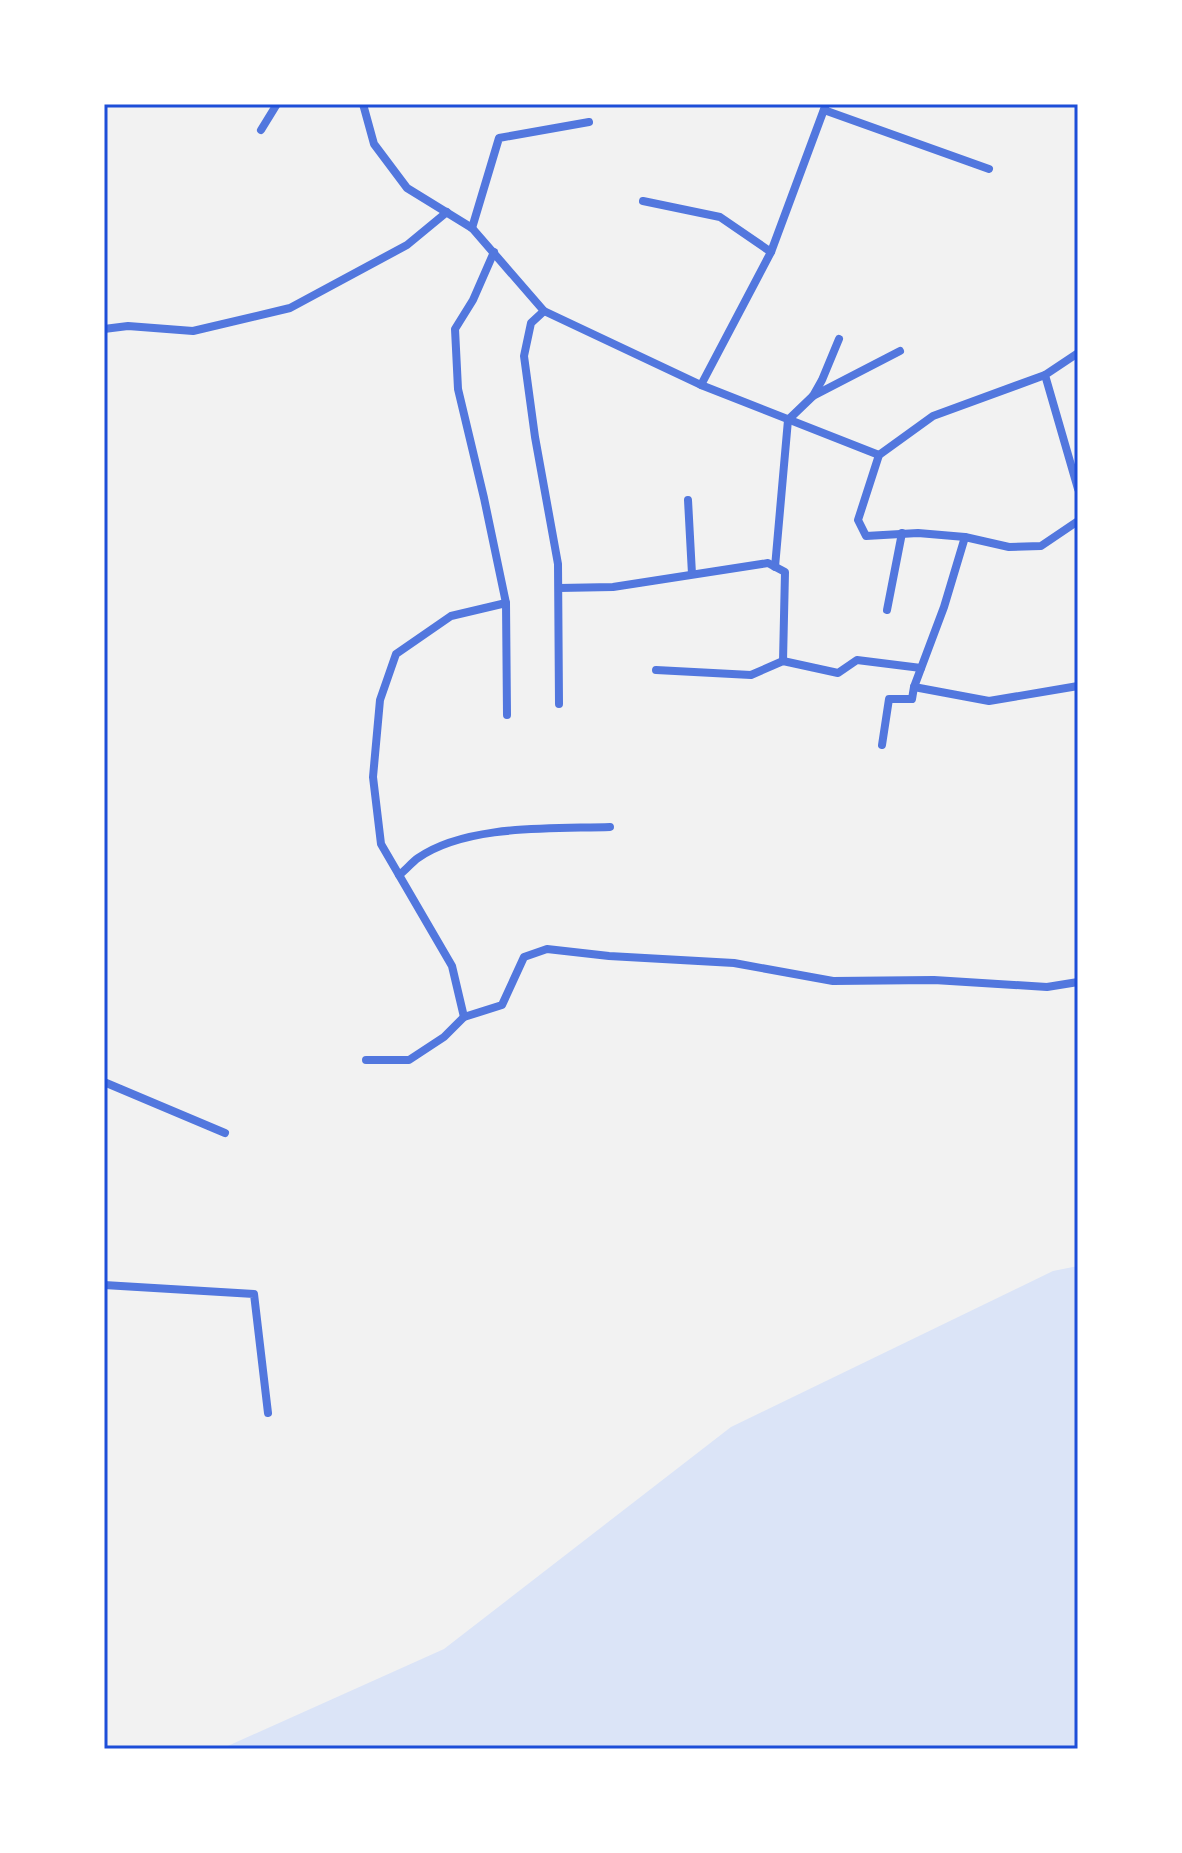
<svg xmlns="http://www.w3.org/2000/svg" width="1182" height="1853" viewBox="0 0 1182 1853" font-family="'Space Grotesk',sans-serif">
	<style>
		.green { fill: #dbe4f7 }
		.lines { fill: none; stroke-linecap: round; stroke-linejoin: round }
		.minor { stroke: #5277de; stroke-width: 8 }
		.neatline { fill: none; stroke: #1d4ed8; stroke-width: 3 }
	</style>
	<rect width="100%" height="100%" fill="#f2f2f2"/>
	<!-- green -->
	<path class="green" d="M1078,1266V1749H221L444,1649L731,1427L1053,1271Z"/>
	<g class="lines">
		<!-- minor -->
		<g class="minor">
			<path d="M363,104L374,144L407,188L472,228L544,311L701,385L879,455"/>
			<path d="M824,110L989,169"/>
			<path d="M261,130L277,104"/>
			<path d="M643,201L720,217L771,252"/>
			<path d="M472,228L499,138L589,122"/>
			<path d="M494,252L473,300L455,329L458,389L484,498L506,603L507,715"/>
			<path d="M544,311L531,323L524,356L535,437L558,564L559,704"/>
			<path d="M104,329L128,326L193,331L290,308L407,245L447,212"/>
			<path d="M1078,353L1045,375L1078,489"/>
			<path d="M1045,375L933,416L879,455L858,520L866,536L918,533L965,537L1009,547L1041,546L1078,521"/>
			<path d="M701,385L771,252L826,104"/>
			<path d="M813,396L900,351"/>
			<path d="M688,500L692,574"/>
			<path d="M775,567L788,420L813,396L822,380L839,339"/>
			<path d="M559,588L613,587L768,563L785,572L783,661"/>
			<path d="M506,603L451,616L396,654L380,700L373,777L381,844L452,966L464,1017L502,1005L524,957L547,949L609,956L734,963L833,981L934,980L1047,987L1078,982"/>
			<path d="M887,610L902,533"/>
			<path d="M656,670L751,675L783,661L838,673L857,660L921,668"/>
			<path d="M914,687L989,701L1078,686"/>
			<path d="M882,745L889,699H912L914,687L944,607L965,537"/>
			<path d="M399,875C406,870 411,863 418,858C467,824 552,829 610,827"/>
			<path d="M366,1060H409L444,1037L464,1017"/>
			<path d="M104,1082L225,1133"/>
			<path d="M104,1285L254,1294L268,1413"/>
		</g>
	</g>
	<!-- border -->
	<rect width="1182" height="1853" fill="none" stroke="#ffffff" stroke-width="212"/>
	<rect x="106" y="106" width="970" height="1641" class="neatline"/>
</svg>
